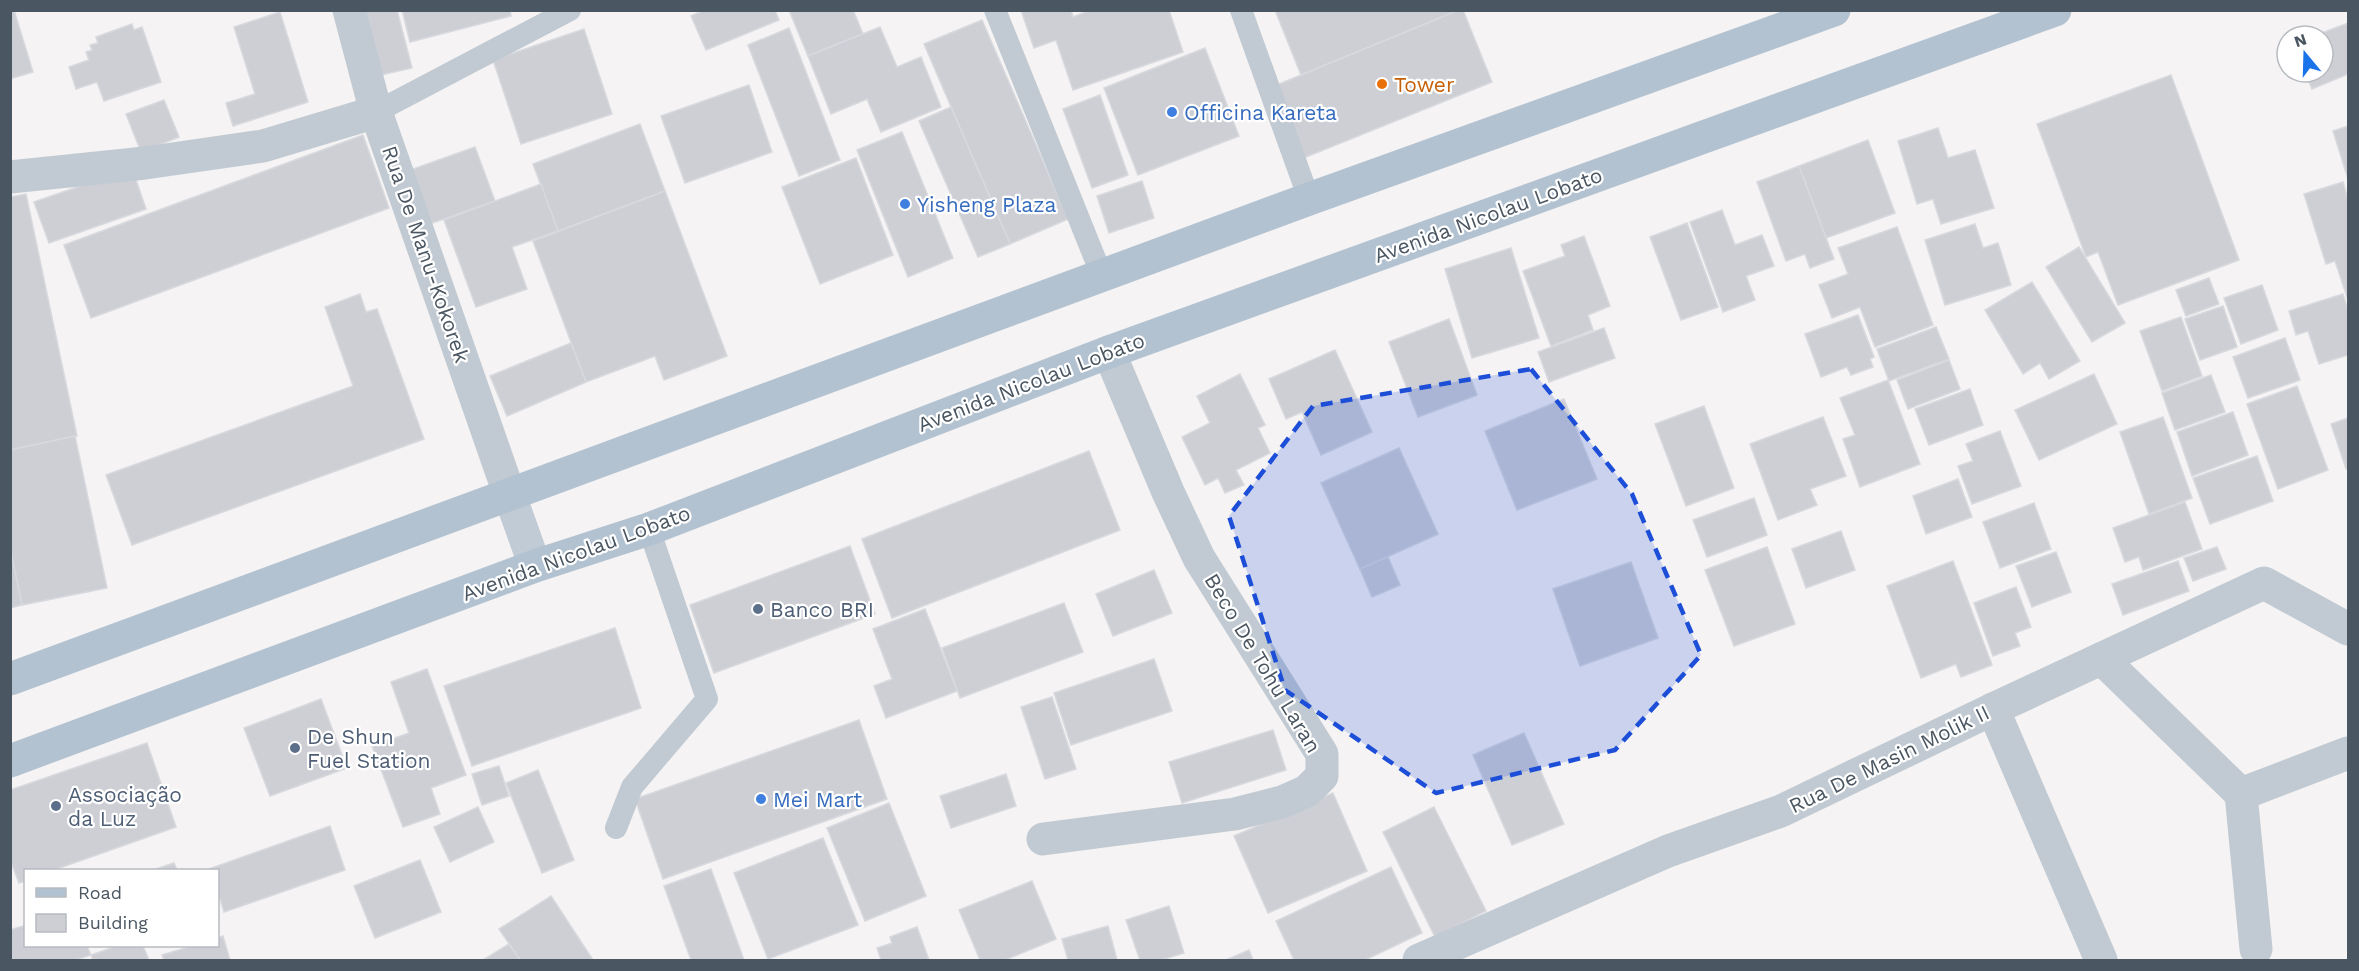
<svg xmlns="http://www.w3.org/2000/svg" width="2359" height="971" viewBox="0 0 2359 971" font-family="'Work Sans',sans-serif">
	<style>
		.building { fill: #cdcfd5; stroke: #d7d9de; stroke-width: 1.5 }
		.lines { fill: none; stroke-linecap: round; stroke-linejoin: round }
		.lane { stroke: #c1cad2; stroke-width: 22 }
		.street { stroke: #c1cad2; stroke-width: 33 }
		.secondary { stroke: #c1cbd6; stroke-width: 33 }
		.primary { stroke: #b3c2d1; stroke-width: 33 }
		.marked { fill: #1d4ed8; fill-opacity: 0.2; stroke: #1d4ed8; stroke-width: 4.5; stroke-dasharray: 12 8; stroke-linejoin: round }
		.food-dot { fill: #e8710a; stroke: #fff; stroke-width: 2 }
		.shop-dot { fill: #3f7fe0; stroke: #fff; stroke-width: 2 }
		.service-dot { fill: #5c6f8a; stroke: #fff; stroke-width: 2 }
		.labels { text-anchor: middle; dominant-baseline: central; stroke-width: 4.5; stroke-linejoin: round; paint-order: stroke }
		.food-label { font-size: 21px; fill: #c56008; stroke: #fff; text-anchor: start }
		.shop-label { font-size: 21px; fill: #366cbe; stroke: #fff; text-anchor: start }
		.street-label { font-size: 21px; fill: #4a5661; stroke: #fff }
		.service-label { font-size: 21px; fill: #4e5e75; stroke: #fff; text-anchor: start }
	</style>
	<rect width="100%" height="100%" fill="#f5f3f3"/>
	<!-- building -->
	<g class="building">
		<path d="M10,10H14L33,72L10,79Z"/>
		<path d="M360,10H397L412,68L376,76Z"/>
		<path d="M402,10H510L511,16L410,42Z"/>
		<path d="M705,10H775L779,20L706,50L691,16Z"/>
		<path d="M789,10H853L863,34L808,56Z"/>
		<path d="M1021,10H1071L1073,17L1091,10H1169L1183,52L1073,90L1056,40L1034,48Z"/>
		<path d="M1275,10H1459L1301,75Z"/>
		<path d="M1459,10H1463L1492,82L1301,159L1272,87Z"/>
		<path d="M280,12L308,102L233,126L226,103L255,94L234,27Z"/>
		<path d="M982,20L1068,219L1010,244L924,44Z"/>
		<path d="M2348,23V74L2312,89L2305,72H2323V36H2314Z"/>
		<path d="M132,24L134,30L142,27L161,82L104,101L97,82L76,89L69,67L89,60L86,52L92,50L90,45L98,43L96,37Z"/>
		<path d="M880,27L897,67L921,57L941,107L881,132L867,99L831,114L808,56Z"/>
		<path d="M789,28L840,160L799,176L748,45Z"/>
		<path d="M584,29L612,114L521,144L493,60Z"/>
		<path d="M1205,48L1239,136L1138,175L1104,88Z"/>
		<path d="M2171,75L2239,260L2118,305L2098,252L2086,257L2037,124Z"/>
		<path d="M749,85L772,152L685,183L661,116Z"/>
		<path d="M1100,95L1128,175L1092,188L1063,109Z"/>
		<path d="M164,100L179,137L141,152L126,114Z"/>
		<path d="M951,107L1010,244L978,257L919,121Z"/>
		<path d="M640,124L665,191L558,231L533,164Z"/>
		<path d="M2348,126V179L2333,131Z"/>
		<path d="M1938,128L1948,158L1975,150L1994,208L1941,224L1933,199L1917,204L1898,141Z"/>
		<path d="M902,132L953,258L908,277L857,150Z"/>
		<path d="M363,135L389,208L91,318L64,245Z"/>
		<path d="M1868,140L1895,213L1826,238L1799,166Z"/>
		<path d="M475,147L495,201L421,227L402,173Z"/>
		<path d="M856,158L893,255L820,284L782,187Z"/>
		<path d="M1799,166L1834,259L1810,268L1805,254L1786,261L1757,182Z"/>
		<path d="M132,168L146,209L49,243L34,202Z"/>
		<path d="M1142,181L1154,218L1109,233L1097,196Z"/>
		<path d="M2343,182L2348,199V300L2335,261L2326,264L2304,194Z"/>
		<path d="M541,184L558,231L512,247L527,289L476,307L444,220Z"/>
		<path d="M665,191L727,356L664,380L655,356L586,382L533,241Z"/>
		<path d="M26,194L77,436L10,450V197Z"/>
		<path d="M1722,210L1735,245L1762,235L1774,266L1746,276L1755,300L1723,312L1690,222Z"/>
		<path d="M1687,223L1718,307L1681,320L1650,237Z"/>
		<path d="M1975,224L1983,248L1998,243L2011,285L1945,305L1925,240Z"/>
		<path d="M1897,227L1933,325L1875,347L1860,307L1832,318L1819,285L1848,274L1838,248Z"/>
		<path d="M1584,236L1610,306L1588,315L1593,330L1551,346L1523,271L1565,256L1561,245Z"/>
		<path d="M2079,247L2125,323L2092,342L2046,267Z"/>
		<path d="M1511,248L1539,338L1472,358L1445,269Z"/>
		<path d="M2209,278L2219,304L2186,316L2176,290Z"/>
		<path d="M2032,282L2080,361L2049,379L2040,363L2023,374L1985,310Z"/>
		<path d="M2262,285L2278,330L2241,344L2224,298Z"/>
		<path d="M360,294L366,312L377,309L424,439L132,545L106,475L353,386L325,307Z"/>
		<path d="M2343,294L2348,310V355L2319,364L2308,331L2296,335L2289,311Z"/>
		<path d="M2223,306L2237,347L2200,360L2185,319Z"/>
		<path d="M1858,315L1874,357L1870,359L1873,367L1851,375L1847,367L1821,377L1805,334Z"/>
		<path d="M2181,317L2202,376L2162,391L2140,331Z"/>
		<path d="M1449,319L1477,395L1418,417L1389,342Z"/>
		<path d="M1936,327L1949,359L1889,381L1877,349Z"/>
		<path d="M1604,328L1615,358L1549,382L1538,352Z"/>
		<path d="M2285,338L2300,380L2248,398L2233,357Z"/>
		<path d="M571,343L586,382L507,416L490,376Z"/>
		<path d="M1335,350L1372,432L1321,455L1302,412L1286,419L1269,379Z"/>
		<path d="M1949,360L1960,389L1908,409L1897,380Z"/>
		<path d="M1240,374L1265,425L1258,428L1270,453L1236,470L1244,485L1225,493L1218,478L1205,485L1182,437L1210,423L1197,396Z"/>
		<path d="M2094,374L2117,424L2039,460L2015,410Z"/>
		<path d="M2211,375L2225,412L2175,430L2162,393Z"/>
		<path d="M1888,380L1920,464L1860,487L1843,439L1855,435L1840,398Z"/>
		<path d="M2297,386L2328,470L2278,489L2247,404Z"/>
		<path d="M1970,389L1983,425L1929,445L1915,409Z"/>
		<path d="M1564,399L1597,479L1517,510L1485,431Z"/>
		<path d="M1704,406L1734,488L1686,506L1655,424Z"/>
		<path d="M2233,412L2248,455L2192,476L2177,432Z"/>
		<path d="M1823,417L1846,476L1810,489L1817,505L1778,520L1750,444Z"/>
		<path d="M2163,417L2192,498L2149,514L2120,432Z"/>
		<path d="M2348,418V469H2346L2331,424Z"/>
		<path d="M2000,431L2021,486L1972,504L1958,466L1973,461L1966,444Z"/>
		<path d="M75,436L107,588L22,605L10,548V450Z"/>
		<path d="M1399,448L1438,534L1360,569L1321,483Z"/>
		<path d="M1089,451L1120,530L892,618L862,539Z"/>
		<path d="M2257,456L2273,501L2210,524L2193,478Z"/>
		<path d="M1958,479L1972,517L1926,534L1913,496Z"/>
		<path d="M1754,498L1767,535L1707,557L1693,520Z"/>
		<path d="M2185,502L2202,549L2143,570L2139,557L2125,562L2113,528Z"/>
		<path d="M2034,503L2051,549L2000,568L1983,522Z"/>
		<path d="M1841,531L1855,570L1806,588L1792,549Z"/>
		<path d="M850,546L875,614L714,673L690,605Z"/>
		<path d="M1767,547L1795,624L1734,646L1705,570Z"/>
		<path d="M2217,547L2226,569L2193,581L2184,558Z"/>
		<path d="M10,548L22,605L10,608Z"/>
		<path d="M2056,552L2071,592L2032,607L2016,566Z"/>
		<path d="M1388,557L1400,585L1372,597L1360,569Z"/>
		<path d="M1953,561L1992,665L1961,677L1956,664L1921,678L1887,586Z"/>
		<path d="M2178,561L2189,591L2123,615L2112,584Z"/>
		<path d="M1631,562L1658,638L1580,666L1553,589Z"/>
		<path d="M1154,570L1172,613L1113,636L1096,594Z"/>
		<path d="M2016,587L2031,627L2015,633L2020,646L1993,656L1974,603Z"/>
		<path d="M1064,603L1083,652L960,698L942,648Z"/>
		<path d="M925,609L957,691L886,718L874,686L892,679L873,629Z"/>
		<path d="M615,628L641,708L472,766L444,686Z"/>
		<path d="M1154,659L1172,711L1071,745L1054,693Z"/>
		<path d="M427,669L466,775L431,788L440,814L403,827L372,746L409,733L391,682Z"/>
		<path d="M1052,697L1076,769L1045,779L1021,707Z"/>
		<path d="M321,699L347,768L270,796L244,728Z"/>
		<path d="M859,720L887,799L663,879L635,799Z"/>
		<path d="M1273,730L1286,770L1182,803L1169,762Z"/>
		<path d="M1524,733L1564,824L1512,845L1473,755Z"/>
		<path d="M147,743L176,827L54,870H26V881L19,883L10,859V790Z"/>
		<path d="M499,766L509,796L482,805L472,774Z"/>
		<path d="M538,770L574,860L542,873L506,783Z"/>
		<path d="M1006,774L1016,806L951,828L940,796Z"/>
		<path d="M1333,793L1367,871L1268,913L1234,836Z"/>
		<path d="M889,803L926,896L865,921L827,828Z"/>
		<path d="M478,807L494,842L450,862L434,827Z"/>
		<path d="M1434,807L1486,911L1435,937L1383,832Z"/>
		<path d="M330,826L345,870L224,912L218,892V870L209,869Z"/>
		<path d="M823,838L858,925L768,959L734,873Z"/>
		<path d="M420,860L441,912L375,938L354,886Z"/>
		<path d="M174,863L177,870H153Z"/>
		<path d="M1391,867L1422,933L1365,960H1294L1276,921Z"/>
		<path d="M711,869L744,960H691L664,886Z"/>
		<path d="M1032,881L1056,939L1005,960H980L959,910Z"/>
		<path d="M551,896L593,960H520L499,929Z"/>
		<path d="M1169,906L1184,953L1161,960H1140L1126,920Z"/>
		<path d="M26,925V946H87L91,955L75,960H10V930Z"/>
		<path d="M1108,926L1117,960H1068L1062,939Z"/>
		<path d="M917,927L929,960H881L877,948L892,943L890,937Z"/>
		<path d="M223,936L230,960H164L162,955L192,946H218V938Z"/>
		<path d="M509,944L520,960H483Z"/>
		<path d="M117,946H143L149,960H93L91,955Z"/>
		<path d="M1249,950L1253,960H1226Z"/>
	</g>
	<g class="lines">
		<!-- lane -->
		<g class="lane">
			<path d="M995,10L1102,276"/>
			<path d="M1241,10L1309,199"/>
			<path d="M376,112L570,10"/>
			<path d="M616,828L632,787L707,699L649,529"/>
		</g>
		<!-- street -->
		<g class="street">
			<path d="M349,10L376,112L510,496"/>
			<path d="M10,177L145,163L263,146L376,112"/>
			<path d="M2102,659L2241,794L2348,753"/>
			<path d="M1993,709L2101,960"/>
			<path d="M2241,794L2256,949"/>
			<path d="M1043,839L1235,814L1282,802L1307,791L1322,776V754L1199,558L1168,492L1109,352"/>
			<path d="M1419,960L1668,851L1781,811L1993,709L2264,583L2348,629"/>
		</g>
		<!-- secondary -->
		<path class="secondary" d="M510,496L535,566"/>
		<!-- primary -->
		<g class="primary">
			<path d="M10,679L1309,199L1834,10"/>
			<path d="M10,761L535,566L649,529L1109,352L2055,10"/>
		</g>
	</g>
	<!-- marked area -->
	<path class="marked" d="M1531,369L1632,494L1701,655L1615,750L1436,793L1285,690L1229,516L1313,406Z"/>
	<!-- markers -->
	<circle class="food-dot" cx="1382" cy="84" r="6"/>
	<g class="shop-dot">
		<circle cx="1172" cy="112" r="6"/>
		<circle cx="905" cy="204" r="6"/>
		<circle cx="761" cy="799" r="6"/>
	</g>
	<g class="service-dot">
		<circle cx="758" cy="609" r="6"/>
		<circle cx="295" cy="748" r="6"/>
		<circle cx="56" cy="806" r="6"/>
	</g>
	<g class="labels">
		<!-- food labels -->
		<g class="food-label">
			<text x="1394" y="84">Tower</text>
		</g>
		<!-- shop labels -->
		<g class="shop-label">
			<text x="1184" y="112">Officina Kareta</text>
			<text x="917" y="204">Yisheng Plaza</text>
			<text x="773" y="799">Mei Mart</text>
		</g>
		<!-- street labels -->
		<g class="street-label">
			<text transform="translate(1488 215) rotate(-20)">Avenida Nicolau Lobato</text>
			<text transform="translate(426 254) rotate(71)">Rua De Manu-Kokorek</text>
			<text transform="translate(1031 382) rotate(-21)">Avenida Nicolau Lobato</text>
			<text transform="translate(576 553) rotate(-20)">Avenida Nicolau Lobato</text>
			<text transform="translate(1263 663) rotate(59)">Beco De Tohu Laran</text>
			<text transform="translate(1889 759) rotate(-26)">Rua De Masin Molik II</text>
		</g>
		<!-- service labels -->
		<g class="service-label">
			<text x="770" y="609">Banco BRI</text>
			<text x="307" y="736">De Shun<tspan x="307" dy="24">Fuel Station</tspan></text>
			<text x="68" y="794">Associação<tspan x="68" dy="24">da Luz</tspan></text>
		</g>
	</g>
	<!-- border -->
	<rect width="2359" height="971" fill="none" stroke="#4a5661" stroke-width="24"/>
	<!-- legend -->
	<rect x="24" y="869" width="195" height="78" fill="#ffffff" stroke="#b7bbc0" stroke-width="1.5"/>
	<rect x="36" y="888" width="30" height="9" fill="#b3c2d1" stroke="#b7bbc0" stroke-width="1.5"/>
	<text x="78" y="899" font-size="18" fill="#4a5661">Road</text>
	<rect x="36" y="914" width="30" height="18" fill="#cdcfd5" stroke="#b7bbc0" stroke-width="1.5"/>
	<text x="78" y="929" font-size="18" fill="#4a5661">Building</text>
	<!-- north arrow -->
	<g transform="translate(2305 54) rotate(341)"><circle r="28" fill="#ffffff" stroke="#b7bbc0" stroke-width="1.5"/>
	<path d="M0-4.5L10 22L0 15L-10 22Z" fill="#1a73e8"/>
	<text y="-9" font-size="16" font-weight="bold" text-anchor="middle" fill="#4a5661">N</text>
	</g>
</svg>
